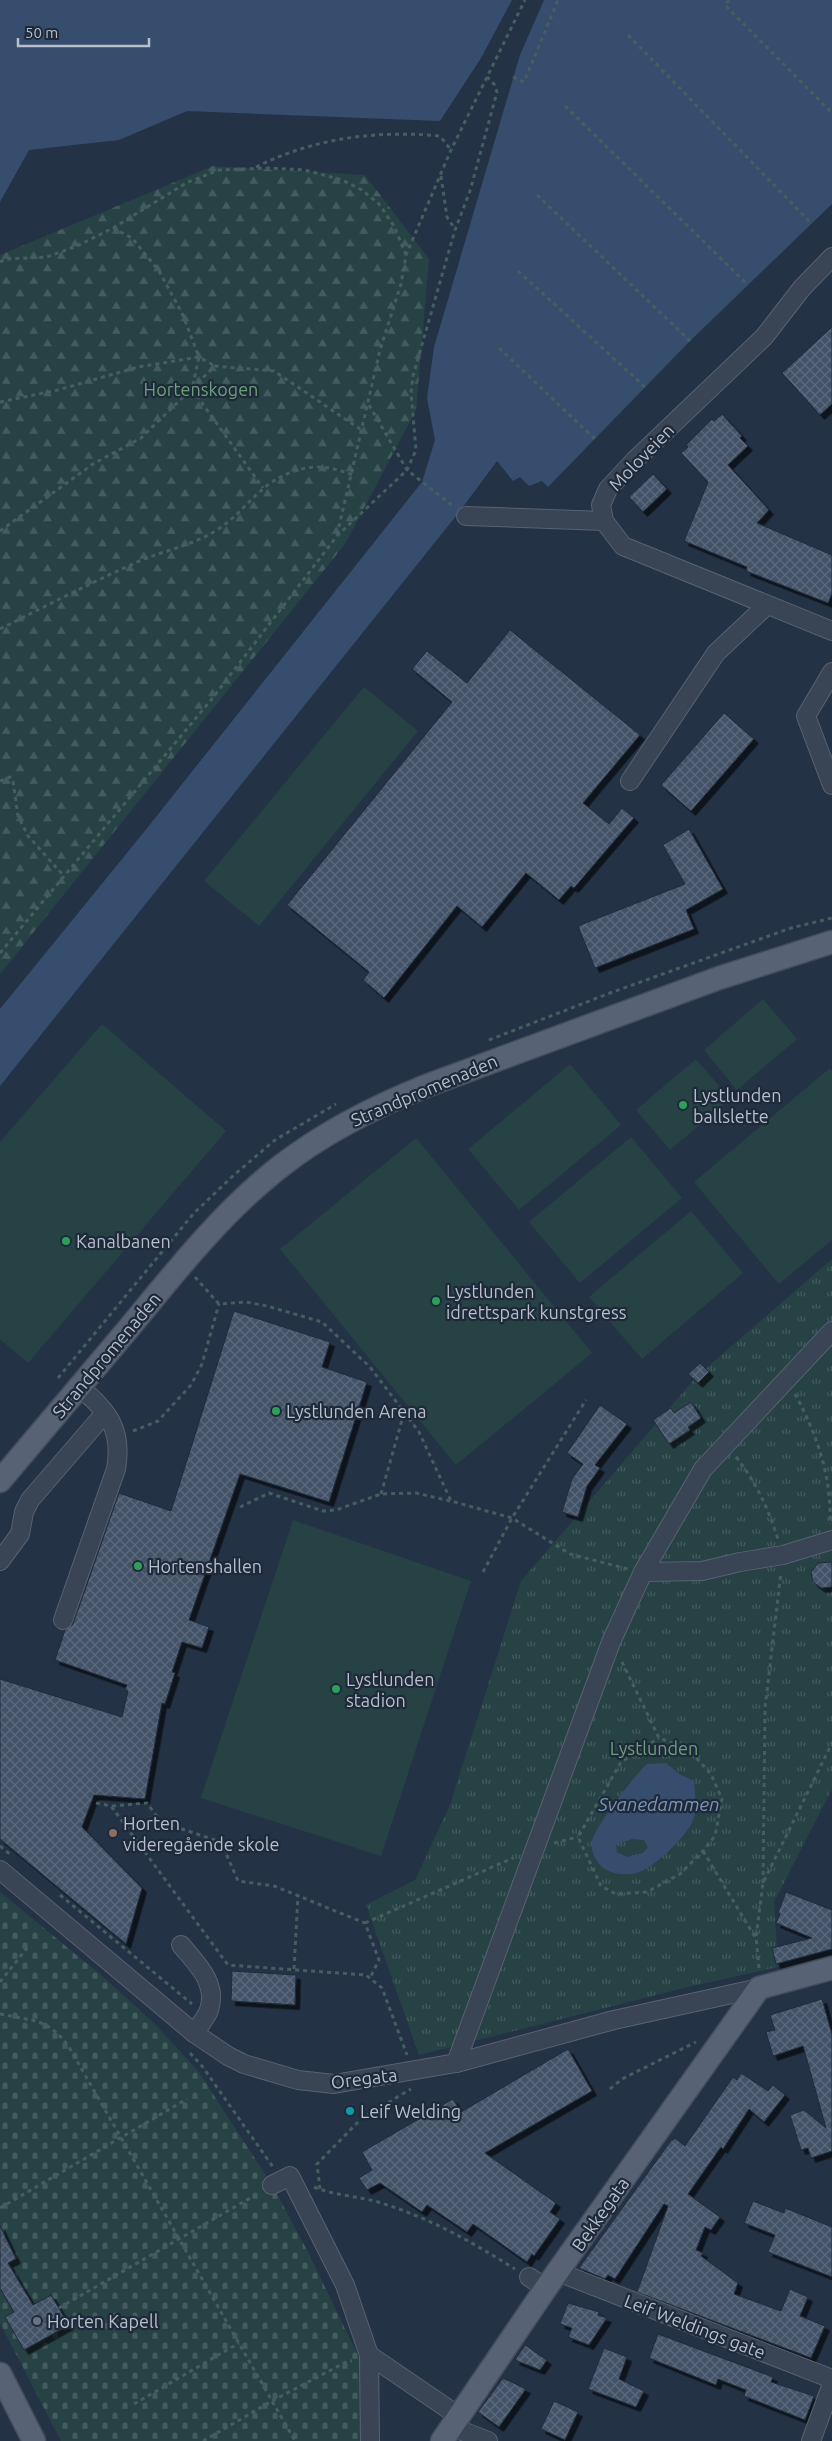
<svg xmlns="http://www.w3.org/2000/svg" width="832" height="2441" viewBox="0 0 832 2441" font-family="Ubuntu,sans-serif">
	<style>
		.green { fill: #274245 }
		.forest { fill: url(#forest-firs) }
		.cemetery { fill: url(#cemetery-stones) }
		.park { fill: url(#park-tufts) }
		.water { fill: #374d6d; fill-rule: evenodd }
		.building { fill: url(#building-cross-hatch); stroke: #202b3b; filter: url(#shadow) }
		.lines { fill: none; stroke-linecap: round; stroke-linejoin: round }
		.minor-casing { stroke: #586271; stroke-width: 20 }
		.major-casing { stroke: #434d5d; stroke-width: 25 }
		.path { stroke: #455f61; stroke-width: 3; stroke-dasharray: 4 4; stroke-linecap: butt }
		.minor { stroke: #394454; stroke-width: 18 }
		.major { stroke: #576374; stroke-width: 22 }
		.leisure-dot { fill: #2e9e5b; stroke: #1e2939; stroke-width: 2 }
		.education-dot { fill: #8d6e63; stroke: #1e2939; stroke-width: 2 }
		.culture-dot { fill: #0f9aa8; stroke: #1e2939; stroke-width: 2 }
		.worship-dot { fill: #6b7280; stroke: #1e2939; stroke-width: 2 }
		.labels { text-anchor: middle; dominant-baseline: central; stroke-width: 4.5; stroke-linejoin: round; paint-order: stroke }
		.park-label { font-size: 18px; fill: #6ca078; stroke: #1e2939 }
		.street-label { font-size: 18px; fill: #b7bfcd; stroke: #1e2939 }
		.poi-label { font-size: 18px; fill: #b7bfcd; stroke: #1e2939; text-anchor: start }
		.water-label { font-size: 19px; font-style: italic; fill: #7c95b7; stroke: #1e2939 }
	</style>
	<defs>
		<pattern id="forest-firs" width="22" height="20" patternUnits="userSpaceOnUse" patternTransform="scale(1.25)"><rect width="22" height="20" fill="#274245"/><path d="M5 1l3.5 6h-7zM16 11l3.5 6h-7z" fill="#445c5f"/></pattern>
		<pattern id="cemetery-stones" width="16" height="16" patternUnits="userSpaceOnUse" patternTransform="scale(1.25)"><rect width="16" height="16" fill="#274245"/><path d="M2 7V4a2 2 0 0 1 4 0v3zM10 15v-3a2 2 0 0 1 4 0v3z" fill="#445c5f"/></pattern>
		<pattern id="park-tufts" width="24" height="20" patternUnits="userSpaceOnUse" patternTransform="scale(1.25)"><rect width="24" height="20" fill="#274245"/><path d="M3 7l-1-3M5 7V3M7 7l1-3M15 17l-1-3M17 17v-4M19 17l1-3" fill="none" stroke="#445c5f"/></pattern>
		<pattern id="building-cross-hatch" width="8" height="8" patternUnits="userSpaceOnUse" patternTransform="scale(1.25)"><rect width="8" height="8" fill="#435267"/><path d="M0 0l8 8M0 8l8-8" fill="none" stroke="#5c697c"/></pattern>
		<filter id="shadow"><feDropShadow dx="4.5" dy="4.5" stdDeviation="0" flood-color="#0009"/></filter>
	</defs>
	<rect width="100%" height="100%" fill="#243245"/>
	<!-- green -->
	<g class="green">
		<path d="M364,687L418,731L259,926L204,881Z"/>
		<path d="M763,999L797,1039L737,1090L704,1050Z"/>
		<path d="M102,1024L226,1131L28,1363L0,1339V1142Z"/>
		<path d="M696,1059L730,1099L670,1150L636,1110Z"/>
		<path d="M570,1064L621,1125L519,1210L468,1149Z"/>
		<path d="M830,1068L832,1071V1240L779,1284L694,1182Z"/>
		<path d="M631,1137L682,1198L580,1283L529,1222Z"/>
		<path d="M416,1138L592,1353L456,1465L280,1249Z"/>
		<path d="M691,1211L743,1273L642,1359L589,1297Z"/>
		<path d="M293,1520L471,1581L381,1856L201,1798Z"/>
	</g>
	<!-- forest -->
	<path class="forest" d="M213,166L365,175L429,259L416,410L345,544L0,974V255Z"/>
	<!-- cemetery -->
	<path class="cemetery" d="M0,1892L101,1975L154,2023L198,2071L272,2185L308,2252L361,2362L363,2441H61L0,2323Z"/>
	<!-- park -->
	<path class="park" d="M832,1259V1789L774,1902L778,1967L688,1987L419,2055L366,1905L415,1880L450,1805L521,1581L697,1376Z"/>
	<!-- water -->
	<g class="water">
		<path d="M0,0H512L481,58L440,121L187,111L119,140L29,150L0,202Z"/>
		<path d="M544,0H832V204L690,341L548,487L542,481L529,486L520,477L513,481L497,461L460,511L0,1086V1009L144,832L422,482L435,440L427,398L434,347L520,55Z"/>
		<path d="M666,1763L681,1775L694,1781C695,1794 698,1810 692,1823C685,1837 652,1870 636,1873C625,1876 609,1874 601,1866C594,1858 591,1852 592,1842C594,1827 634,1776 647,1764ZM632,1839L644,1840L648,1847L643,1853L627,1857L617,1852L616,1845Z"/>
	</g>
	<!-- building -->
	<g class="building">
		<path d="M832,327V404L820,415L782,373Z"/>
		<path d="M722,414L742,436L740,438L748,446L728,465L769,510L757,523L832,555V594L828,603L746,571L747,567L684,541L708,482L681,453L688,447L686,445L712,419L714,421Z"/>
		<path d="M653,474L667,489L643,512L629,497Z"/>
		<path d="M510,630L640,735L583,803L609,824L622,808L634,818L574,888L571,886L559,900L526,873L482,927L457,906L384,998L363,980L369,972L287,905L452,702L412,669L427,651L467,683Z"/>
		<path d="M724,713L754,739L691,811L661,785Z"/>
		<path d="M689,829L723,889L686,910L694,929L595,968L578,926L685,884L663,845Z"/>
		<path d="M234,1311L330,1342L322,1367L367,1382L329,1502L240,1474L189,1620L209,1627L202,1648L182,1642L172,1672L175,1673L165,1704L162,1703L145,1799L94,1795L82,1827L142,1888L126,1944L0,1839V1679L122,1717L128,1691L125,1690L127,1685L55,1660L65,1630L73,1624L119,1493L171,1511Z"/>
		<path d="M700,1363L709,1372L698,1383L688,1374Z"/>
		<path d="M691,1402L701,1418L688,1427L690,1430L669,1444L653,1420L671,1408L674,1413Z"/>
		<path d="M600,1405L627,1424L595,1465L600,1468L587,1486L578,1517L562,1512L572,1479L583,1464L567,1453Z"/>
		<path d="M832,1562V1587L821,1588L813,1582L811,1572L818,1563Z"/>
		<path d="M786,1892L832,1910V1949L776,1964L772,1948L812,1938L776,1923L780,1914L778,1913Z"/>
		<path d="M232,1971L296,1975L295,2005L231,2001Z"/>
		<path d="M822,1999L832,2034V2151L811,2158L808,2148L801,2150L790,2115L804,2110L826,2128L803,2046L773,2056L766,2032L775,2030L770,2015Z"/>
		<path d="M568,2049L592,2091L485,2153L556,2203L550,2212L560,2219L534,2256L532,2254L527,2262L473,2224L467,2232L427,2205L422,2212L380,2183L367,2190L359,2178L372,2170L362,2152L453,2099L461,2112Z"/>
		<path d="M741,2073L768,2091L773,2085L785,2095L764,2122L749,2109L723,2149L721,2147L688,2194L720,2217L711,2230L705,2227L696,2250L703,2253L701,2256L738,2283L734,2294L781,2311L790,2289L808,2297L800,2316L825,2326L811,2358L637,2292L668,2206L664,2204L615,2279L608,2275L605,2279L579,2268L670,2142L675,2138L685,2146L733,2077L737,2080Z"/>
		<path d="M753,2201L784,2213L785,2208L832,2227V2277L768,2252L775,2235L744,2223Z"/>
		<path d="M0,2226L16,2259L8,2263L33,2305L51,2295L69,2325L24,2350L5,2317L14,2312L0,2288Z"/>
		<path d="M568,2303L599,2312L598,2315L607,2318L589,2345L568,2337L572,2328L560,2324Z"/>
		<path d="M658,2334L773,2377L771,2382L814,2396L805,2420L744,2396L746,2390L718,2379L716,2385L649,2358Z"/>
		<path d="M525,2345L547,2360L540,2370L515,2360Z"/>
		<path d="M604,2348L627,2357L619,2379L644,2391L636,2407L588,2389Z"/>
		<path d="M503,2378L526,2389L499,2427L478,2412Z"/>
		<path d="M554,2401L578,2412L565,2440L541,2429Z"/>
	</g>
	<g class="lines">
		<!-- minor casing -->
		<g class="minor-casing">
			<g id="minor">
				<path d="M832,257L802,288L764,337L635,460L608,489L601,505L604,521L623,546L832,631"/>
				<path d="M466,516L604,521"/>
				<path d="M832,672L806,716L832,785"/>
				<path d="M630,781L716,653L767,605"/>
				<path d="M0,1561L20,1534L24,1512L30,1500L105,1413"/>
				<path d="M643,1572L702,1571L740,1562L783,1555L832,1540"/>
				<path d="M63,1620L116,1469C123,1430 108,1410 79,1387"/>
				<path d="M0,1870L194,2033L228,2056L244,2064L298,2080L334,2084L456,2063L614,2020L759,1988"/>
				<path d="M181,1945C196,1963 218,1983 209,2010C206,2018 199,2026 194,2033"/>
				<path d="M456,2063L611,1642L643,1572L703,1469L832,1331"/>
				<path d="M272,2185L290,2176L345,2285L369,2355L460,2417"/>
				<path d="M558,2272L832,2379"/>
				<path d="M529,2277L546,2288"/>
				<path d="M369,2355L370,2441"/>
				<path d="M452,2427L488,2441"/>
				<path d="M811,2441L832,2384"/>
			</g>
		</g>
		<!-- major casing -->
		<g class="major-casing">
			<g id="major">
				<path d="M0,1481C43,1430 86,1379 129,1328C176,1271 223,1211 281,1166C326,1131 374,1107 426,1086L719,978L832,942"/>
				<path d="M0,2374L34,2441"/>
				<path d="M442,2441L546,2288L759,1988L832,1968"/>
			</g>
		</g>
		<!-- path -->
		<g class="path">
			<path d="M729,0L725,5L832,113"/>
			<path d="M628,35L811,223"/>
			<path d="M513,77L524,82L558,0"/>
			<path d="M565,106L747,284"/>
			<path d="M256,167C314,138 377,130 440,136L451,150"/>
			<path d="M441,176L447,217L455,229"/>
			<path d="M537,195L690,341"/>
			<path d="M113,228L132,238L159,271L182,313L199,357L192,389L263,488"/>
			<path d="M0,262L6,259L47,257L77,246L113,228L188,182L219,170L270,168L305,170L342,180L362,190L379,204L394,226L406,255"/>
			<path d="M518,271L645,387"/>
			<path d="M499,348L595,439"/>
			<path d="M0,402L58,390L138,367L199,357L215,366"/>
			<path d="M369,405L407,470L453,506"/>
			<path d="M0,531L93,464L141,438L215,366L274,371L363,431"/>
			<path d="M337,535L380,350L401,284L406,255L451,150L525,0"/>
			<path d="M0,629C44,607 88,584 133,564C160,551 190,547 217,530C247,511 259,481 298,470C318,464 334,468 353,475"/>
			<path d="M0,781L10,777L13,781L18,816L28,836L63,875"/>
			<path d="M0,953L211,700L337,536L407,470L416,450L411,393L413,376L455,230L470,191L497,92L494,84L487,77"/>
			<path d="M489,1040L610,993L791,928L832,918"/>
			<path d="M195,1277L219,1304L246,1302L267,1306L322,1322L370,1367L419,1432L451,1501L512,1518L570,1554L628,1569"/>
			<path d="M58,1378L194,1213L234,1175L275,1140L336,1104"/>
			<path d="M795,1394C817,1434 832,1478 830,1524"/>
			<path d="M133,1431L158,1421L191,1385L202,1364L219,1304"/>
			<path d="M736,1457C756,1482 768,1508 778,1539"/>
			<path d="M381,1494L404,1413"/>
			<path d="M240,1507L269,1493L323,1511L336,1510L381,1494L416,1493L450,1501"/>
			<path d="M483,1572L512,1518L586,1400"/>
			<path d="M622,1662L659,1738L688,1749L711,1774L722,1799L715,1836L703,1851L680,1874L647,1892L616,1894L601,1886L578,1837L621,1762L659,1738"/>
			<path d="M96,1803L111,1806L228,1965L366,1975L382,1988L407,2055"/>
			<path d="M112,1806L147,1803L161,1822L221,1842L238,1881L274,1886L365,1923L379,1960L370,1978"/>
			<path d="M554,1843L578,1837"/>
			<path d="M0,1846L11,1855"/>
			<path d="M703,1851L755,1937"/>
			<path d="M763,1883L765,1708L781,1572"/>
			<path d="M60,1895L192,2004"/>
			<path d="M365,1923L513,1858"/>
			<path d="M759,1968L756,1937L763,1883L832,1743"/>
			<path d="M294,1969L298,1895"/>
			<path d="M0,1982L27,1948"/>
			<path d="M0,2014C33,2021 48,2018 69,2047L295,2441"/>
			<path d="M190,2053L202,2066L273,2167"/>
			<path d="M610,2089L622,2079L696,2042"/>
			<path d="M314,2187C335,2196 360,2196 381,2203C430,2218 472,2242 515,2269"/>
			<path d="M320,2189L317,2164L362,2118L411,2089"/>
			<path d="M0,2208L187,2099"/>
			<path d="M59,2308L259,2193"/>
			<path d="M134,2404L239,2343"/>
			<path d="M203,2441L272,2401L348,2361H352"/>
		</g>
		<!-- minor -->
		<use href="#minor" class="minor"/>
		<!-- major -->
		<use href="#major" class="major"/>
	</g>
	<!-- markers -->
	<g class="leisure-dot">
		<circle cx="683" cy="1105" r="5"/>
		<circle cx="66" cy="1241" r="5"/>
		<circle cx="436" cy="1301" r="5"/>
		<circle cx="276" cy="1411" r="5"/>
		<circle cx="138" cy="1566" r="5"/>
		<circle cx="336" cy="1689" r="5"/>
	</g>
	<circle class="education-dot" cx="113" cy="1833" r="5"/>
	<circle class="culture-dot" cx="350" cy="2111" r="5"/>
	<circle class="worship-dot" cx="37" cy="2321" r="5"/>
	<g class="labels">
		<!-- park labels -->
		<g class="park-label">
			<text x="201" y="389">Hortenskogen</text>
			<text x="654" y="1748">Lystlunden</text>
		</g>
		<!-- street labels -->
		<g class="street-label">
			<text transform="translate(641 457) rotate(-46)">Moloveien</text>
			<text transform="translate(424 1090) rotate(-23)">Strandpromenaden</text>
			<text transform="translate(106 1355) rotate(-50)">Strandpromenaden</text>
			<text transform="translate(364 2078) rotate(-7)">Oregata</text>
			<text transform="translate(600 2214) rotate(-55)">Bekkegata</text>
			<text transform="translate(695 2326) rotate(21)">Leif Weldings gate</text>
		</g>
		<!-- poi labels -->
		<g class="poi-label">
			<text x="693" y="1095">Lystlunden<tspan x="693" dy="21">ballslette</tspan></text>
			<text x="76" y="1241">Kanalbanen</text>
			<text x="446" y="1291">Lystlunden<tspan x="446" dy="21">idrettspark kunstgress</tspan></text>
			<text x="286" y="1411">Lystlunden Arena</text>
			<text x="148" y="1566">Hortenshallen</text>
			<text x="346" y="1679">Lystlunden<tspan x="346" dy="21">stadion</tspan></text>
			<text x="123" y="1823">Horten<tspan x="123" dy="21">videregående skole</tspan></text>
			<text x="360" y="2111">Leif Welding</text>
			<text x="47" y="2321">Horten Kapell</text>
		</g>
		<!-- water labels -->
		<g class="water-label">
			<text x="659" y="1804">Svanedammen</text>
		</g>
	</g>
	<!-- scale -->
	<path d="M18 38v8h131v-8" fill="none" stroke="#b7bfcd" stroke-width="2.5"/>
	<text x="25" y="38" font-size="15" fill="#b7bfcd" stroke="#1e2939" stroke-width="4" paint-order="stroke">50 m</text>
</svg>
